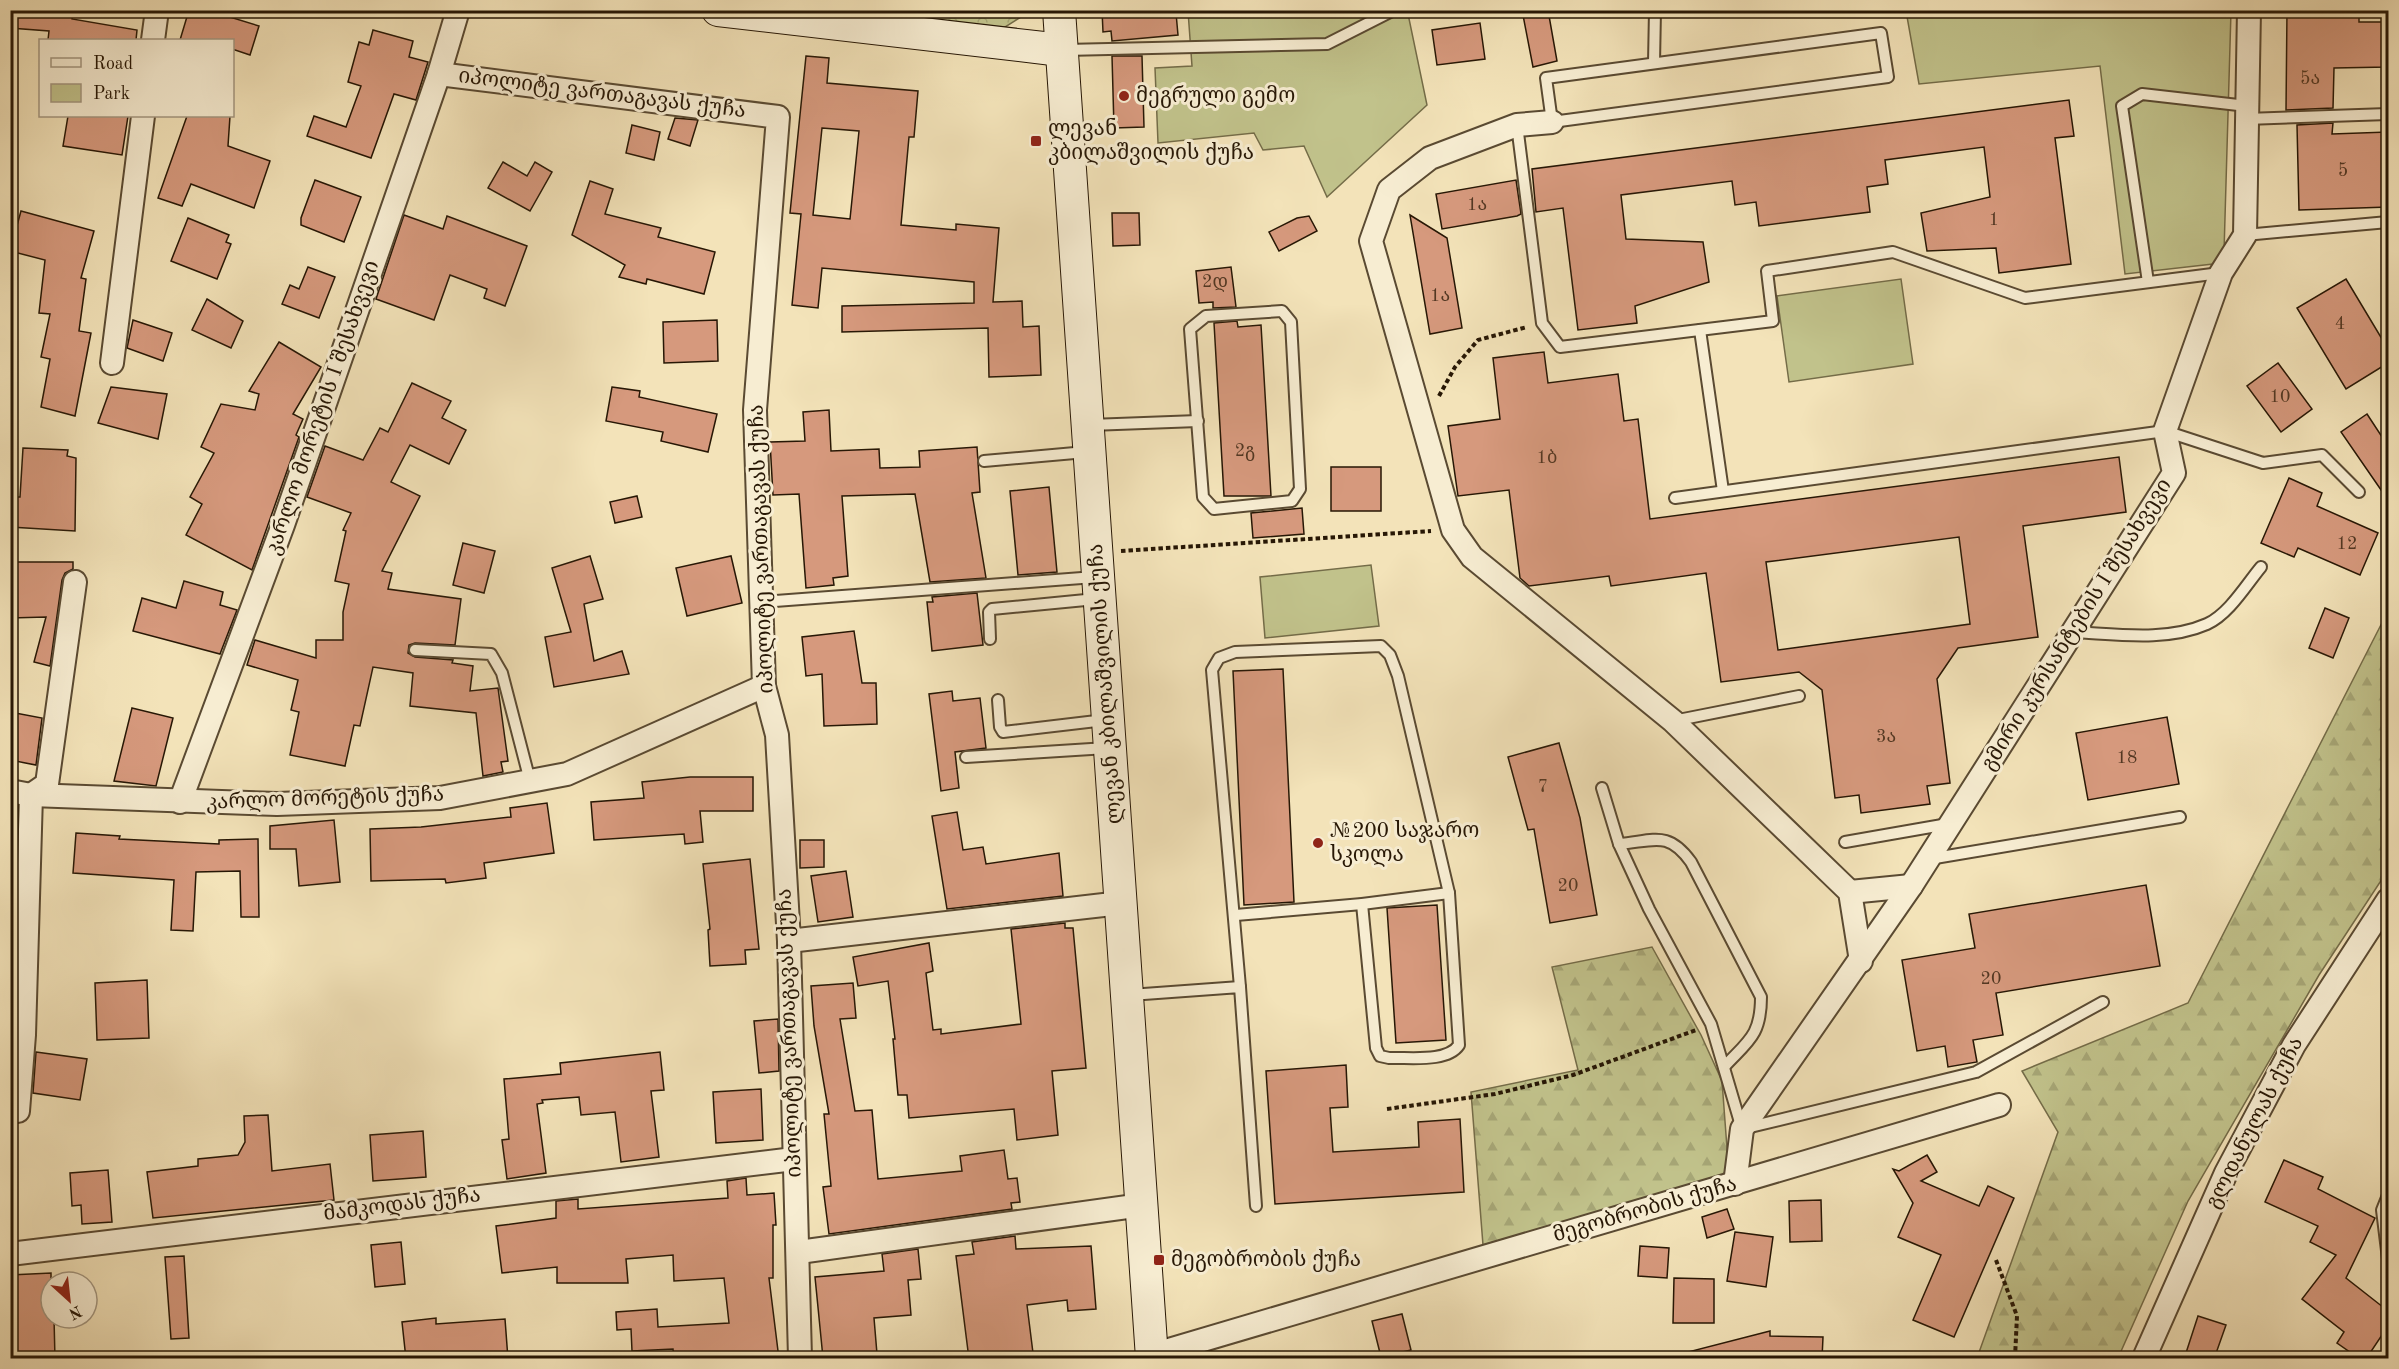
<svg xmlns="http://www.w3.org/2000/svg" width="2399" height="1369" viewBox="0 0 2399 1369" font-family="'Old Standard TT','Noto Serif Georgian',serif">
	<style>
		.green { fill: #c1c28b; stroke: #746c48; stroke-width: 1.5 }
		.forest { fill: url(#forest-firs); stroke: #746c48; stroke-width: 1.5 }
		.park { fill: url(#park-crowns); stroke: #746c48; stroke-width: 1.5 }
		.building { fill: #d6997d; stroke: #271705; stroke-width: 1.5; fill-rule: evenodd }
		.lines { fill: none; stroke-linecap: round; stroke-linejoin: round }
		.lane-casing { stroke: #5a4a32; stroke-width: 14 }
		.street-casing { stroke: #5a4a32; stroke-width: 26 }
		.secondary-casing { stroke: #271705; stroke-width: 34 }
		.path { stroke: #271705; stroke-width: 4; stroke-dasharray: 4.5 3; stroke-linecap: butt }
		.lane { stroke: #f7edd2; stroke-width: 10 }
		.street { stroke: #f7edd2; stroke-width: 22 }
		.secondary { stroke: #f7edd2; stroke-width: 32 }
		.poi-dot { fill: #8f2418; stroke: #f7edd2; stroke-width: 2 }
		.labels { text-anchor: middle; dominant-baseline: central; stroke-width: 6; stroke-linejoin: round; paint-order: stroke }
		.number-label { font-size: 18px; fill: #533823 }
		.street-label { font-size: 21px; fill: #271705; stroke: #f7edd2 }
		.poi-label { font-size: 21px; fill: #271705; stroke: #f7edd2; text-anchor: start }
	</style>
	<defs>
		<pattern id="forest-firs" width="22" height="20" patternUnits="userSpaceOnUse" patternTransform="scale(1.5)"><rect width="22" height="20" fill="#c1c28b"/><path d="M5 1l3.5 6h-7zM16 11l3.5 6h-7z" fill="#a6a676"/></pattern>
		<pattern id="park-crowns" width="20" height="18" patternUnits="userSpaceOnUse" patternTransform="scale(1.5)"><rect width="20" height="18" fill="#c1c28b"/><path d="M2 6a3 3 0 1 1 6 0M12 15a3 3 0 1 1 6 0" fill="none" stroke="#a6a676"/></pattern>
	</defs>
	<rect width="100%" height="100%" fill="#f3e3b9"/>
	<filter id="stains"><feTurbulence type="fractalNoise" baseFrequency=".00333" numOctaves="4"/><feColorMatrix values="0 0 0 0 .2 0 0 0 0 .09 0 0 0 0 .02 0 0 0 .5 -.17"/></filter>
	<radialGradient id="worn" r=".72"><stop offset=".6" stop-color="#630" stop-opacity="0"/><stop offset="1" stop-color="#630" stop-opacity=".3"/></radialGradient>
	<!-- green -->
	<g class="green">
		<path d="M1188,11H1410L1408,14L1427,105L1327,197L1304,146L1263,150L1254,133L1158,143L1155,68L1192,66Z"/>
		<path d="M1906,11H2231L2224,252L2213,264L2125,274L2100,66L1919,84Z"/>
		<path d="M1901,279L1913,364L1789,382L1777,296Z"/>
		<path d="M1371,565L1379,626L1265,638L1260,577Z"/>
	</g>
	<!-- forest -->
	<g class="forest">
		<path d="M2388,611V870L2319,975L2188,1201L2118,1358H1977L2058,1132L2022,1071L2188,1003Z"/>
		<path d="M1652,947L1701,1035L1722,1081L1729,1175L1483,1245L1471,1092L1578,1070L1552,967Z"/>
	</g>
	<!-- park -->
	<path class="park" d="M1032,10L1002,29L844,11Z"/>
	<!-- building -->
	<g class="building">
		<path d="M10,10H73L72,19L137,30L136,40H48L49,31L10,28Z"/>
		<path d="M189,10H207L259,26L250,55L232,49V40H180Z"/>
		<path d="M1102,10H1140V15L1176,13L1178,35L1112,41L1111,31L1103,32Z"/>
		<path d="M1522,10H1548L1557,61L1533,67Z"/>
		<path d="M2287,10H2359V22H2388V67L2334,68L2333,108L2286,110Z"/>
		<path d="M1480,23L1485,59L1437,65L1432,30Z"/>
		<path d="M373,30L413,41L409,57L428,62L416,100L394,94L371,158L307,136L314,116L346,127L361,86L348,82L359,42L369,45Z"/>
		<path d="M806,56L829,58L827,83L918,91L914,137H909L901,225L956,230V224L999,228L993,302L1022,301L1023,327L1039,326L1041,375L989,377L988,328L842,332V306L974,303V282L822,268L818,308L792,305L801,214L790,213ZM822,128L859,131L850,219L813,215Z"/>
		<path d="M1112,56H1142L1144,127L1114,128Z"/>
		<path d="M2069,100L2074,136L2055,138L2071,264L1999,273L1996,248L1927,251L1921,213L1990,197L1984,147L1885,160L1888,184L1867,187L1870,212L1759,226L1756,202L1735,205L1732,181L1621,195L1626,239L1703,242L1709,282L1635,306L1637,323L1578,330L1563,208L1536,212L1532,169Z"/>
		<path d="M68,116H128L122,155L63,146Z"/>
		<path d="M187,116H230L228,146L270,161L254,208L191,184L182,206L158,198Z"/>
		<path d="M675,118L698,120L690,146L668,139Z"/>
		<path d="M2333,123L2332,134L2388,132V207L2299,210L2297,125Z"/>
		<path d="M632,125L660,132L654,160L626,153Z"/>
		<path d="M503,162L527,176L535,162L552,172L530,211L488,188Z"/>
		<path d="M315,180L361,197L344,242L301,225V218Z"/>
		<path d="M1516,180L1521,214L1517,216L1442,229L1436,194Z"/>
		<path d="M590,181L613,189L605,214L661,228L658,237L715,252L704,294L647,279L646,284L619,277L625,265L572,235Z"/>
		<path d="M21,211L94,231L81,278L86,279L79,331L91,333L75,416L41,407L50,359L41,357L50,314L39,313L45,260L10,251Z"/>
		<path d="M1112,213H1139L1140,245L1113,246Z"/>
		<path d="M404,215L443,229L447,216L527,246L505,306L484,298L487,289L450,275L434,320L376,299Z"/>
		<path d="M1410,215L1447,238L1462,328L1430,334Z"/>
		<path d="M1309,216L1317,231L1279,251L1269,232L1297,218Z"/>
		<path d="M188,218L229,235L226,242L231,244L217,279L171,261Z"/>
		<path d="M308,267L335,277L319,318L282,304L290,285L299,289Z"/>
		<path d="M1231,267L1236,307L1213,308V302L1199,303L1196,271Z"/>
		<path d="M2346,279L2388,349V363L2346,389L2297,308Z"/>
		<path d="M207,299L243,321L231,348L192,330Z"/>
		<path d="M133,320L172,333L163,361L127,348Z"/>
		<path d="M717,320L718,361L664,363L663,322Z"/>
		<path d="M1237,321L1238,327L1261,325L1271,496H1224L1214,323Z"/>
		<path d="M279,342L321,367L293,414L303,419L296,435L299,437L252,570L186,535L202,504L190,497L214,453L201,447L221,404L255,410L259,394L249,391Z"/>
		<path d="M1544,352L1548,383L1618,374L1624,421L1638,419L1650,519L2119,457L2126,512L2023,526L2038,637L1958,648L1937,679L1950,783L1927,786L1930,804L1861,813L1859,795L1835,798L1822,690L1799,672L1721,682L1706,573L1611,586L1609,576L1529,586L1520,578L1509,490L1458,496L1448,426L1500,419L1493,358ZM1959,537L1970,624L1778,650L1766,562Z"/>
		<path d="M2278,363L2312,409L2281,432L2247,386Z"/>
		<path d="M412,383L451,401L442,418L466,430L449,464L410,445L391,482L420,496L382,571L392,573L388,589L461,599L455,645L415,643L409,645L408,653L415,657L453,660L452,663L473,666L470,691L498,688L508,761L501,762L503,772L483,776L476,713L410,706L413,673L373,667L360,726L354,725L345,766L290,755L299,712L291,710L298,680L247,665L255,640L316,658V640H343V612L349,584L335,581L346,531L343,530L351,513L307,497L325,446L363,460L380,428L388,432Z"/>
		<path d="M111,387L167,394L158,439L98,423Z"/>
		<path d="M612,387L640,391L639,397L717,414L708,452L661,441L663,432L606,421Z"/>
		<path d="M829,410L831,451L879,449L880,468L920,467L919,451L977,447L980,492L972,493L986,578L930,582L915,494L842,496L848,576L833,578L834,585L806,588L799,494L773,495L770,442L805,441L803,412Z"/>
		<path d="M2367,414L2388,446V500L2341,432Z"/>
		<path d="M23,448L68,450L67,456L76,458L75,531L10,527V497H20Z"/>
		<rect x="1331" y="467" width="50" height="44"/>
		<path d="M2289,478L2322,493L2317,506L2378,533L2360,575L2298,548L2294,557L2261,543Z"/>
		<path d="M1049,487L1057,572L1018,575L1010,491Z"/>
		<path d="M637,496L642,517L615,523L610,502Z"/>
		<path d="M1302,508L1304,534L1253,538L1251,513Z"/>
		<path d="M463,543L495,551L484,593L453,585Z"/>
		<path d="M590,556L603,599L584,604L594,661L622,651L629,674L554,687L545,637L571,632L552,568Z"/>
		<path d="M731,556L742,603L687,616L676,568Z"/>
		<path d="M10,562H73V569L65,573L62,580L50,666L34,662L46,617L10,618Z"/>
		<path d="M184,581L223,592L220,605L237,610L220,654L133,631L142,598L176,608Z"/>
		<path d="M977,593L983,645L932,651L927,602H933L932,597Z"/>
		<path d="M2325,608L2349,618L2333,658L2309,648Z"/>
		<path d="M854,631L862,683H876L877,724L824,726L822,674L806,676L802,637Z"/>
		<path d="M1283,669L1294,902L1244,905L1233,671Z"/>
		<path d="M952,691L953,701L980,698L986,748L955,752L959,788L941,791L929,694Z"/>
		<path d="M132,708L173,718L156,786L114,781Z"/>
		<path d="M10,712L42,718L36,765L10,760Z"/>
		<path d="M2167,717L2179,784L2088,800L2076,733Z"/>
		<path d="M1559,743L1580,818L1597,915L1550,923L1534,829L1528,830L1508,757Z"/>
		<path d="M690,777H753V811H700L703,842L685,844L684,834L594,840L591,802L644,798L642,782Z"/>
		<path d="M547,803L554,853L484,863L486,878L446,883L445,879L371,881L370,829L421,827L511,817L510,808Z"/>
		<path d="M957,812L963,850L983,847L986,864L1059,853L1063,896L947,909L932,816Z"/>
		<path d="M334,820L340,882L299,886L296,849H270V826Z"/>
		<path d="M76,833L120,836L119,839L219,844V840L258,839L259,917H241L240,871L196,872L193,931L171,930L174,880L73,873Z"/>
		<path d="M800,840H824V867L800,868Z"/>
		<path d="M750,859L759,949L745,950L746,964L710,966L708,930L710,929L703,864Z"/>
		<path d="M846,871L853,917L818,922L811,876Z"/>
		<path d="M2146,885L2160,966L1996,993L2003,1035L1973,1040L1977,1062L1948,1067L1945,1046L1917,1051L1902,960L1975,948L1969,914Z"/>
		<path d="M1437,905L1446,1040L1396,1043L1387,908Z"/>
		<path d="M1065,923V928H1073L1086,1068L1052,1071L1058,1135L1017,1140L1014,1109L909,1118L907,1095H898L893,1039H895L888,981L858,986L853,957L929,943L933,971L926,973L933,1030L941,1029V1034L1021,1024L1011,929Z"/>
		<path d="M147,980L149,1038L97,1040L95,983Z"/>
		<path d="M853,983L856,1018L840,1019L855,1111L872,1110L878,1179L962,1171L960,1156L1004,1150L1008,1179L1017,1178L1020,1202L1011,1203L1012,1209L829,1234L823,1187L831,1186L824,1114H829L814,1026L811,986Z"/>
		<path d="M778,1019L779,1071L759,1073L754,1021Z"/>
		<path d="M36,1052L87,1059L80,1100L33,1093Z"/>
		<path d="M660,1052L664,1090L651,1091L659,1157L621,1162L615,1112L581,1115L579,1097L542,1100L543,1103L537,1104L546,1173L507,1179L502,1140L509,1139L504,1079L561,1074L560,1063Z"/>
		<path d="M1346,1065L1348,1107L1330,1108L1333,1152L1419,1147L1418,1122L1460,1119L1464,1192L1275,1204L1266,1071Z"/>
		<path d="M761,1089L763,1140L716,1143L713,1092Z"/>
		<path d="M268,1115L272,1171L330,1164L334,1200L153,1218L147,1172L198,1166V1159L238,1155L245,1142L244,1116Z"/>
		<path d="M423,1131L426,1177L373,1181L370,1135Z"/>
		<path d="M1927,1155L1937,1172L1921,1181L1979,1206L1988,1186L2014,1198L1954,1337L1913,1320L1941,1255L1898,1237L1913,1203L1893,1169L1899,1171Z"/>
		<path d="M2284,1160L2323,1177L2318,1189L2375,1218L2346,1278L2388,1311V1326L2366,1359H2360L2337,1343L2344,1332L2302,1299L2336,1255L2310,1242L2318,1226L2265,1202Z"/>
		<path d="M108,1170L112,1222L82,1224L81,1205L72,1206L70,1173Z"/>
		<path d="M746,1178L747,1195L774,1193L776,1225H773V1278H769L779,1359H674L673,1349L632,1351L631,1329L617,1330L616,1312L657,1309L658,1327L729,1323L724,1278L674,1281L673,1255L626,1259L628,1283H557V1267L502,1273L496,1226L556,1218V1201L578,1199V1209L728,1198L727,1181Z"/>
		<path d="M1821,1200L1822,1241L1790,1242L1789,1201Z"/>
		<path d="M1727,1209L1734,1229L1707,1238L1702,1217Z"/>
		<path d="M1735,1232L1773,1237L1766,1287L1727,1281Z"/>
		<path d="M1015,1236L1016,1249L1091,1246L1096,1309L1068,1311L1067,1300L1027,1305L1033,1353L969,1359L956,1256L974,1254L972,1242Z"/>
		<path d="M401,1242L405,1284L375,1287L371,1245Z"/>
		<path d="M1640,1246L1669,1248L1667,1278L1638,1276Z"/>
		<path d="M918,1249L921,1279L908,1280L911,1315L874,1318L877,1354L823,1358L815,1277L884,1271L882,1254Z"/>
		<path d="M184,1256L189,1338L171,1339L165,1257Z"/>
		<path d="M51,1273V1318H54L55,1359H10V1275Z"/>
		<path d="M1674,1278L1714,1279V1323H1673Z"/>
		<path d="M1402,1314L1411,1350L1381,1357L1372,1321Z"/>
		<path d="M2198,1316L2226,1325L2214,1359H2184Z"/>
		<path d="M436,1318V1324L505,1319L508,1359H406L402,1322Z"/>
		<path d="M1770,1331V1336L1823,1337L1822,1359H1688V1352Z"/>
	</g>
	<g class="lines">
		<!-- lane casing -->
		<g class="lane-casing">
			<g id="lane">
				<path d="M2385,13V10"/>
				<path d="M1881,33L1888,77L1552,122L1546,78Z"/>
				<path d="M1065,50L1327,44L1394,10"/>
				<path d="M1654,63L1655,10"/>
				<path d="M2246,119L2388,114"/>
				<path d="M1517,125L1542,323L1560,347L1773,321L1767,271L1893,252L2025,298L2220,273"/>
				<path d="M2245,235L2388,222"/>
				<path d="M2148,282L2122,106L2142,94L2247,106"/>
				<path d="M1282,311L1291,322L1300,489L1292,501L1214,509L1203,497L1190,329L1206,316Z"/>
				<path d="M1700,330L1723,491"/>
				<path d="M1090,425L1198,421"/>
				<path d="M984,461L1086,452"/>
				<path d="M1675,498L2165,431L2263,463L2322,455L2359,492"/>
				<path d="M761,602L1095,577"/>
				<path d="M2073,632C2116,634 2166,642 2207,624C2229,614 2246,585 2261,567"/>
				<path d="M990,639L989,612L992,609L1096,599"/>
				<path d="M415,650L491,654L502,673L530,781"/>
				<path d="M998,700L1000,727L1003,732L1105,720"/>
				<path d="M1673,721L1799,696"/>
				<path d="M966,757L1107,748"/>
				<path d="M1602,788L1619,844L1649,909L1711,1024L1742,1129L1976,1072L2103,1002"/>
				<path d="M1845,842L1948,824"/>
				<path d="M1619,844C1654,841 1668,830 1691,862L1761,997C1761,1036 1748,1041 1724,1067"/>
				<path d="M1929,859L2180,817"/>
				<path d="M1236,915L1362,904L1449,893"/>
				<path d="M1240,987L1212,670L1219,658L1235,652L1381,646L1390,655L1398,676L1449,893L1459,1045C1447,1063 1408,1057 1389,1058L1380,1056L1376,1048L1362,904"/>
				<path d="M1130,995L1240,987L1256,1206"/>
				<path d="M2388,1195L2382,1210L2388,1259"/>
			</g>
		</g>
		<!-- street casing -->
		<g class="street-casing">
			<g id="street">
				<path d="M153,40L157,10"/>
				<path d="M439,74L778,117L755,410L764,686L777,735L789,941L800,1358"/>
				<path d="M1552,122L1517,125L1430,158L1389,190L1371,241L1453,530L1472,557L1673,721L1850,892L1861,961"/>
				<path d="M112,363L143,116"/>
				<path d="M10,791L31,795L277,804L440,798L567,774L764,686"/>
				<path d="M180,802L283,525L439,74L458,10"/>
				<path d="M1850,892L1911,886"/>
				<path d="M789,941L1121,903"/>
				<path d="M18,1111L24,1035L31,795L47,784L75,582"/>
				<path d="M1735,1184L1742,1129L1911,886L2174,473L2165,431L2221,273L2245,235L2249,10"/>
				<path d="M799,1252L1142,1205"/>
				<path d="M10,1254L794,1159"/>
				<path d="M1152,1355L1999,1105"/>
				<path d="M2144,1358L2226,1173L2294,1045L2388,900"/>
			</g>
		</g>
		<!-- secondary casing -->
		<g class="secondary-casing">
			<g id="secondary">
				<path d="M718,10L1061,50"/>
				<path d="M1059,10L1152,1358"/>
			</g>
		</g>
		<!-- path -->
		<g class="path">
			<path d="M1439,396L1455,367L1478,340L1527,327"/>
			<path d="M1121,551L1431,531"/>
			<path d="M1387,1109L1495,1094L1573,1075L1696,1030"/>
			<path d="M1996,1260L2017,1316L2015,1358"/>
		</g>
		<!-- lane -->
		<use href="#lane" class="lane"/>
		<!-- street -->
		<use href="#street" class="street"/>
		<!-- secondary -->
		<use href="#secondary" class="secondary"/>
	</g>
	<!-- markers -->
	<g class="poi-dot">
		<circle cx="1124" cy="96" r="6"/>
		<rect x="1030" y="135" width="12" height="12" rx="3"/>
		<circle cx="1318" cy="843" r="6"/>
		<rect x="1153" y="1254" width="12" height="12" rx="3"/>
	</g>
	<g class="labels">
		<!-- number labels -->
		<g class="number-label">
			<text x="2310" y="79">5ა</text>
			<text x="2343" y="171">5</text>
			<text x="1477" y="205">1ა</text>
			<text x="1994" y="220">1</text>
			<text x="1215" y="282">2დ</text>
			<text x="1440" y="296">1ა</text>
			<text x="2340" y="324">4</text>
			<text x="2280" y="397">10</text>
			<text x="1245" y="451">2გ</text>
			<text x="1547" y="458">1ბ</text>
			<text x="2347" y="544">12</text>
			<text x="1886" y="737">3ა</text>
			<text x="2127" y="758">18</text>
			<text x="1543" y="787">7</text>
			<text x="1568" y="886">20</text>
			<text x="1991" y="979">20</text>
		</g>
		<!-- street labels -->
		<g class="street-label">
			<text transform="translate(602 94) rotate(7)">იპოლიტე ვართაგავას ქუჩა</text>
			<text transform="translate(323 408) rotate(-71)">კარლო მორეტის I შესახვევი</text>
			<text transform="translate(762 549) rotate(-92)">იპოლიტე ვართაგავას ქუჩა</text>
			<text transform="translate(2077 625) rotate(-58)">გმირი კურსანტების I შესახვევი</text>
			<text transform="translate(1106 684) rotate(-94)">ლევან კბილაშვილის ქუჩა</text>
			<text transform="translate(325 799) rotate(-2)">კარლო მორეტის ქუჩა</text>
			<text transform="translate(790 1033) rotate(-92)">იპოლიტე ვართაგავას ქუჩა</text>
			<text transform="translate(2255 1123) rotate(-63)">გლდანულას ქუჩა</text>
			<text transform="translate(402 1205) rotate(-7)">მამკოდას ქუჩა</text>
			<text transform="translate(1645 1210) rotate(-16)">მეგობრობის ქუჩა</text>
		</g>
		<!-- poi labels -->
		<g class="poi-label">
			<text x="1136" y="96">მეგრული გემო</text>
			<text x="1048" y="129">ლევან<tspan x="1048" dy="24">კბილაშვილის ქუჩა</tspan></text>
			<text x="1330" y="831">№200 საჯარო<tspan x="1330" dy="24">სკოლა</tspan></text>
			<text x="1171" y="1260">მეგობრობის ქუჩა</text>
		</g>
	</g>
	<!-- margin -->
	<rect width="2399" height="1369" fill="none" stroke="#f3e3b9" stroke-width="36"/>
	<rect x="12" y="12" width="2375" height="1345" fill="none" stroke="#271705" stroke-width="3"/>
	<rect x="18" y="18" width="2363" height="1333" fill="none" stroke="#271705" stroke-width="1.5"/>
	<!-- legend -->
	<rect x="39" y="39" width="195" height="78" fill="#f7edd2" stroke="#a49780" stroke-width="1.5"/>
	<rect x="51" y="58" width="30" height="9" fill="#f7edd2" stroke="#a49780" stroke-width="1.5"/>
	<text x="93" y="69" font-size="18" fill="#271705">Road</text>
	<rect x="51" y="84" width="30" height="18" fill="#c1c28b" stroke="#a49780" stroke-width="1.5"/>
	<text x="93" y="99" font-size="18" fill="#271705">Park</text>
	<!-- north arrow -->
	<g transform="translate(69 1300) rotate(153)"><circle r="28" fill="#f7edd2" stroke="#a49780" stroke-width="1.5"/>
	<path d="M0-4.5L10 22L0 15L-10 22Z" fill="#8f2418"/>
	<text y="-9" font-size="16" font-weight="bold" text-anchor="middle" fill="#271705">N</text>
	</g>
	<rect width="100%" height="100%" filter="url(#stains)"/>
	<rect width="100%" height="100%" fill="url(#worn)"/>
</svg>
